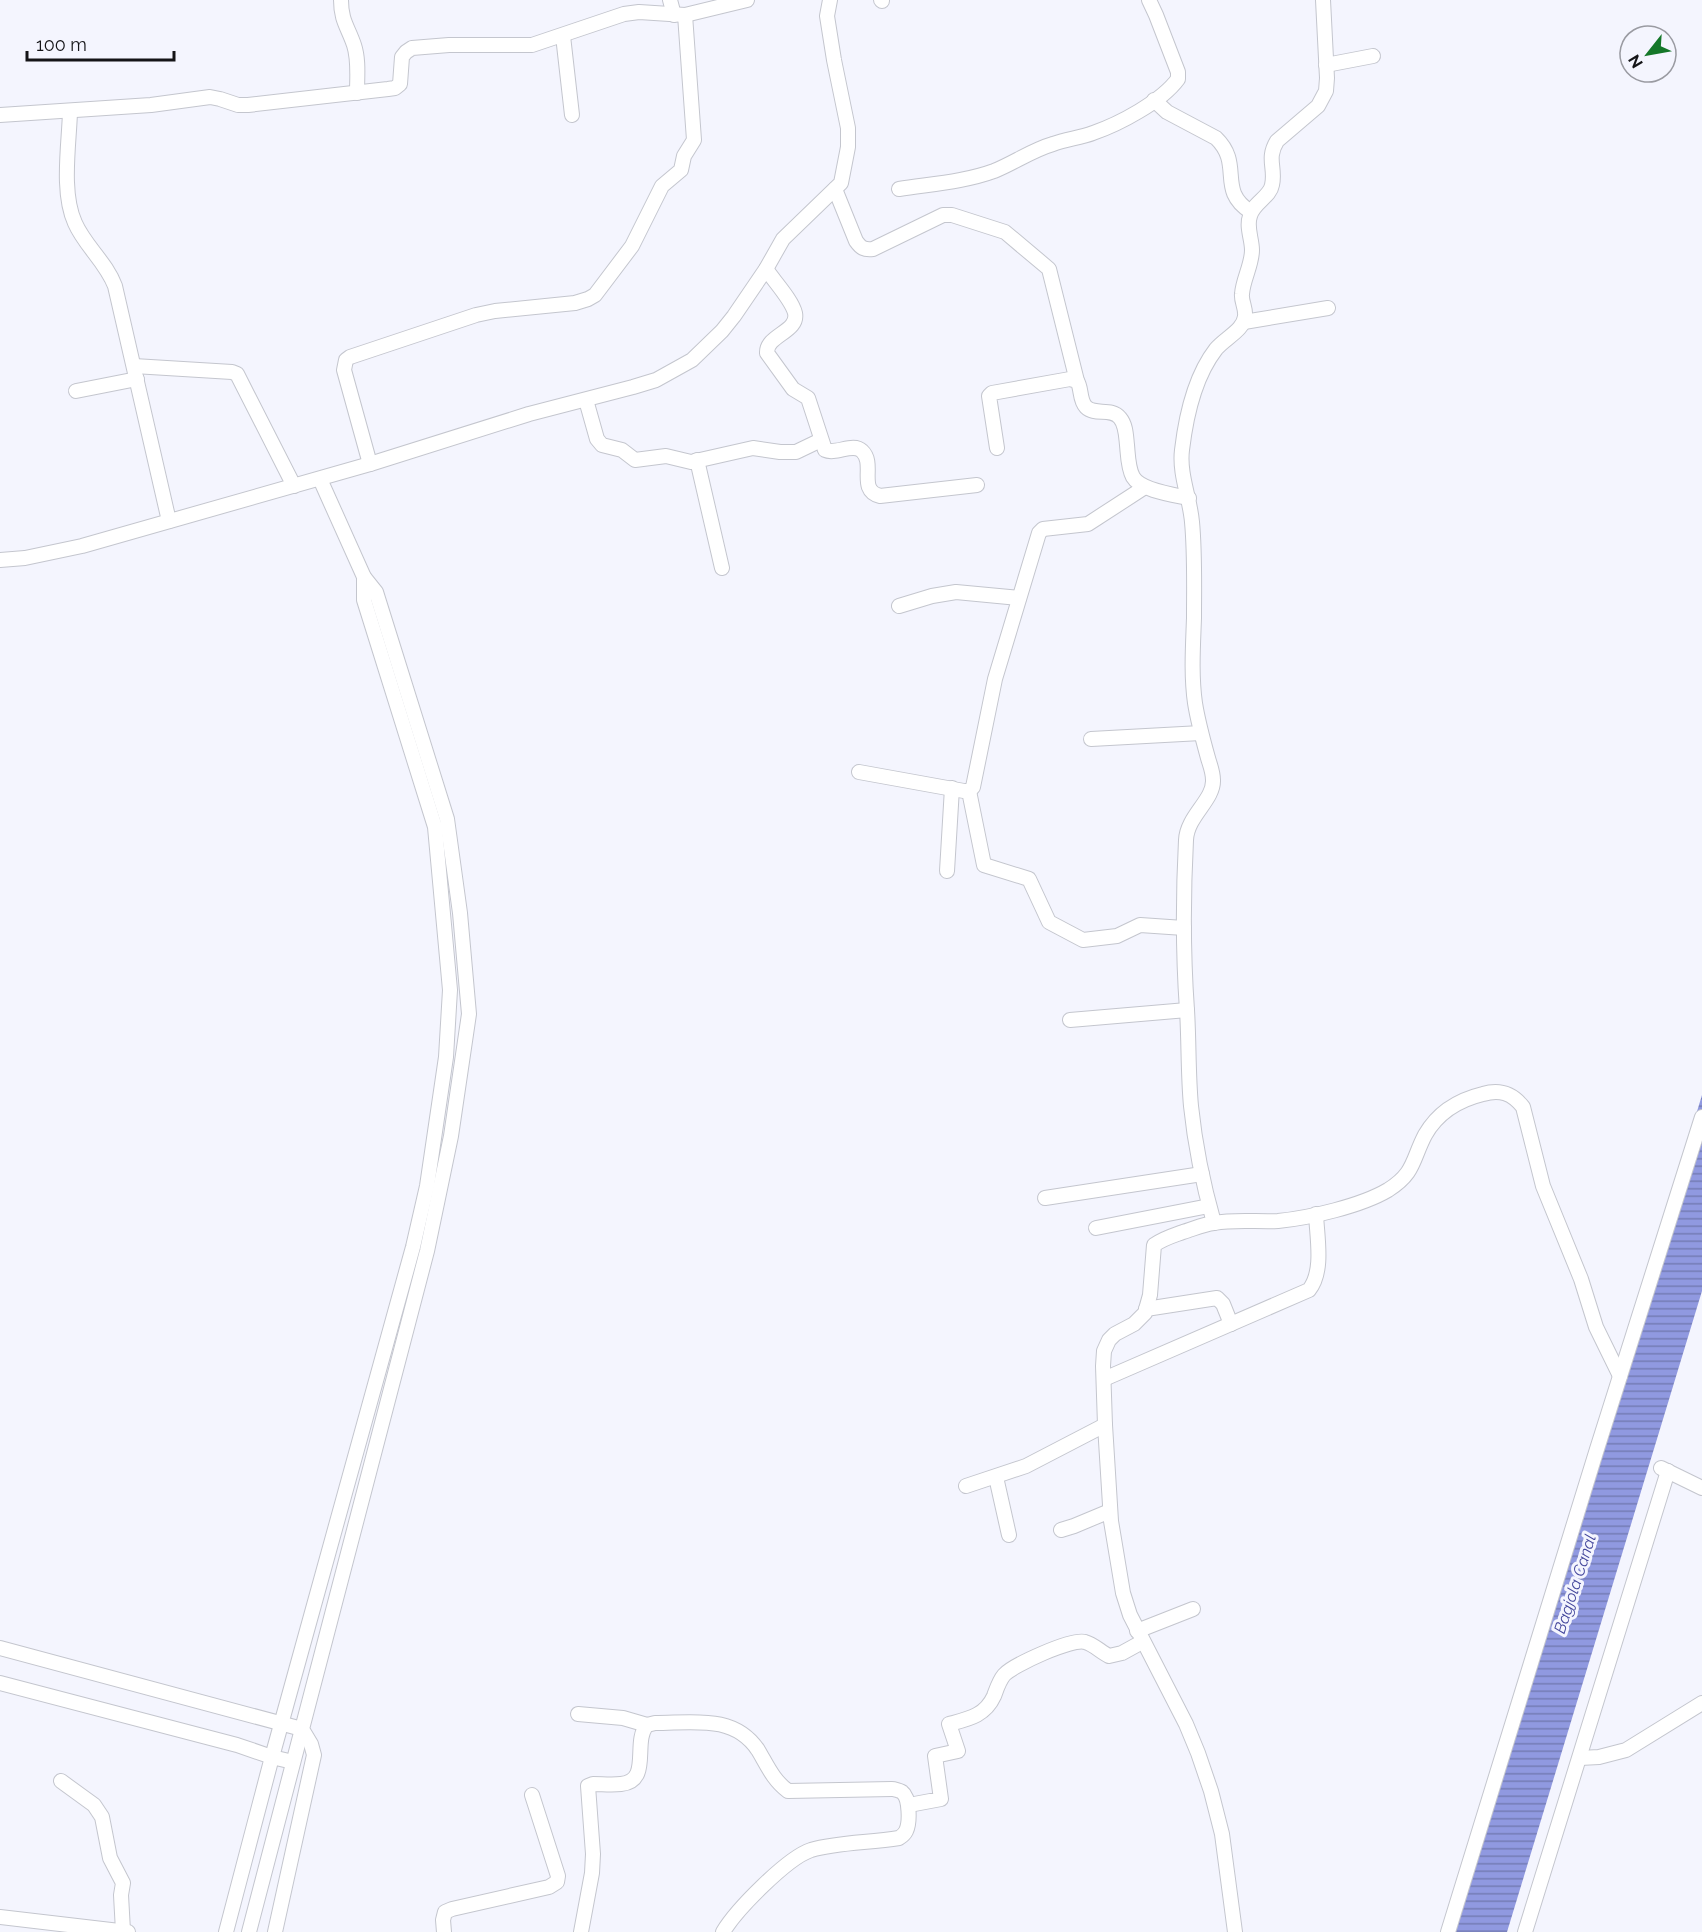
<svg xmlns="http://www.w3.org/2000/svg" width="1702" height="1932" viewBox="0 0 1702 1932" font-family="Raleway,sans-serif">
	<style>
		.water { fill: url(#water-rules) }
		.lines { fill: none; stroke-linecap: round; stroke-linejoin: round }
		.minor-casing { stroke: #c4c6ce; stroke-width: 16 }
		.minor { stroke: #fff; stroke-width: 14 }
		.labels { text-anchor: middle; dominant-baseline: central; stroke-width: 6; stroke-linejoin: round; paint-order: stroke }
		.water-label { font-size: 16px; font-style: italic; fill: #44479c; stroke: #f4f5fe }
	</style>
	<defs>
		<pattern id="water-rules" width="6" height="5" patternUnits="userSpaceOnUse" patternTransform="scale(1.5)"><rect width="6" height="5" fill="#9099e0"/><path d="M0 2.5h6" fill="none" stroke="#747cb5"/></pattern>
	</defs>
	<rect width="100%" height="100%" fill="#f4f5fe"/>
	<!-- water -->
	<path class="water" d="M1702,1095V1291L1507,1932H1448Z"/>
	<g class="lines">
		<!-- minor casing -->
		<g class="minor-casing">
			<g id="minor">
				<path d="M341,0C341,21 348,27 354,45C359,60 357,77 357,93"/>
				<path d="M670,0L674,15"/>
				<path d="M881,0L882,1"/>
				<path d="M563,36L572,115"/>
				<path d="M1326,65L1373,56"/>
				<path d="M1154,100L1167,112L1216,138C1244,165 1216,190 1251,212"/>
				<path d="M70,112C69,145 61,192 75,223C85,246 106,262 115,286L169,521"/>
				<path d="M0,115L151,105L210,97L220,99L238,105H248L388,89L395,88L400,84L402,57L406,52L412,48L449,45H532L624,14L639,12L685,15L747,0"/>
				<path d="M835,189L856,241C861,248 864,250 873,249L943,215H952L1005,232L1049,269L1077,381"/>
				<path d="M899,189C930,184 964,182 994,171C1014,163 1032,150 1053,144C1066,139 1080,138 1093,133C1119,124 1161,102 1178,79V72L1156,15L1149,0"/>
				<path d="M766,269C774,281 792,300 795,313C799,332 766,335 767,353L793,389L808,398L825,450C836,455 853,442 862,451C876,464 857,490 880,496L977,485"/>
				<path d="M1244,322L1328,308"/>
				<path d="M134,366L232,372L237,374L294,486"/>
				<path d="M76,391L137,379"/>
				<path d="M586,400L597,439L602,445L622,450L635,460L666,456L691,462L753,448L780,452H796L821,440"/>
				<path d="M997,448L989,396L992,393L1070,379L1077,381C1082,388 1079,400 1086,407C1095,416 1111,407 1120,418C1126,425 1126,436 1127,445C1128,455 1128,468 1133,477C1141,491 1175,495 1189,498"/>
				<path d="M697,460L722,568"/>
				<path d="M370,464L344,370L346,360L350,357L476,315L495,311L575,303L588,299L595,295L632,246L662,186L681,170L684,156L694,140L685,15"/>
				<path d="M0,560L25,558L82,546L370,464L529,414L633,387L656,380L692,360L722,331L734,316L766,269L783,239L841,183L848,147V128L834,60L827,16L830,0"/>
				<path d="M899,606L932,596L956,592L1019,598"/>
				<path d="M1091,739L1201,733"/>
				<path d="M859,772L964,791H969L973,787L995,679L1039,533L1043,529L1088,524L1145,487"/>
				<path d="M969,791L984,865L1029,879L1049,922L1083,940L1117,936L1140,925L1184,928"/>
				<path d="M947,871L952,788"/>
				<path d="M1070,1020L1187,1010"/>
				<path d="M1045,1198L1202,1174"/>
				<path d="M1214,1223C1203,1184 1195,1145 1191,1106C1188,1074 1189,1042 1187,1010C1183,954 1183,897 1186,840C1187,816 1214,800 1213,780C1213,772 1210,765 1208,758C1203,740 1198,722 1195,703C1191,675 1193,646 1194,618C1194,586 1195,554 1192,522C1190,498 1179,474 1182,450C1186,416 1195,376 1216,349C1225,338 1244,330 1245,316C1246,308 1241,301 1242,294C1243,279 1252,265 1252,250C1252,239 1246,227 1250,216C1253,203 1270,197 1272,185C1276,168 1266,159 1277,141L1318,106L1326,91L1327,78L1323,0"/>
				<path d="M1096,1228L1209,1206"/>
				<path d="M1146,1309L1217,1298L1223,1304L1231,1324"/>
				<path d="M1104,1379L1309,1290C1324,1271 1317,1238 1316,1214"/>
				<path d="M1661,1468L1702,1488"/>
				<path d="M996,1477L1009,1535"/>
				<path d="M966,1486L1026,1466L1105,1425"/>
				<path d="M1061,1530L1074,1526L1110,1511"/>
				<path d="M1137,1631L1193,1609"/>
				<path d="M0,1648L302,1729L249,1932"/>
				<path d="M0,1683L237,1745L272,1757L226,1932"/>
				<path d="M578,1714L623,1718L647,1725"/>
				<path d="M1580,1758L1599,1757L1626,1750L1702,1703"/>
				<path d="M293,1762L272,1757L413,1247L427,1186L446,1057L450,990L435,827L364,600V577"/>
				<path d="M61,1781L94,1805L102,1817L110,1858L123,1883L121,1895L123,1931"/>
				<path d="M909,1805L941,1799L935,1756L958,1751L949,1724C968,1719 985,1716 994,1696C997,1688 999,1681 1004,1675C1013,1665 1072,1638 1085,1642C1093,1644 1101,1652 1109,1656L1122,1653L1142,1642"/>
				<path d="M0,1917L128,1932"/>
				<path d="M275,1932L314,1755L311,1744L302,1729L427,1251L451,1136L469,1014L460,913L447,819L376,592L364,577L320,479"/>
				<path d="M444,1932L443,1920L445,1912L452,1909L549,1887L557,1882L558,1876L532,1795"/>
				<path d="M581,1932L592,1873L593,1854L588,1786L593,1784C602,1784 612,1785 621,1784C652,1781 632,1742 647,1725L655,1723C692,1723 734,1714 758,1750C767,1765 773,1780 788,1791L892,1789C894,1789 901,1791 902,1792C910,1798 910,1823 906,1831C904,1835 902,1836 899,1838C870,1843 839,1842 811,1850C787,1858 736,1910 723,1932"/>
				<path d="M1235,1932L1222,1834L1211,1791L1198,1753L1186,1724L1130,1615L1123,1593L1111,1521L1105,1425L1103,1366L1104,1351L1109,1340L1115,1334L1134,1324L1145,1313L1150,1295L1154,1245C1164,1238 1172,1236 1183,1232C1193,1229 1204,1224 1214,1223C1235,1219 1257,1222 1278,1221C1309,1218 1361,1206 1388,1190C1415,1173 1412,1160 1425,1135C1438,1112 1458,1100 1483,1094C1500,1089 1512,1093 1523,1107L1543,1186L1581,1279L1596,1327L1620,1376"/>
				<path d="M1448,1932L1597,1449L1702,1117"/>
				<path d="M1525,1932L1668,1471"/>
			</g>
		</g>
		<!-- minor -->
		<use href="#minor" class="minor"/>
	</g>
	<g class="labels">
		<!-- water labels -->
		<g class="water-label">
			<text transform="translate(1575 1584) rotate(-72)">Bagjola Canal</text>
		</g>
	</g>
	<!-- north arrow -->
	<g transform="translate(1648 54) rotate(239)"><circle r="28" fill="#f4f5fe" stroke="#9a9ba2" stroke-width="1.5"/>
	<path d="M0-4.5L10 22L0 15L-10 22Z" fill="#147729"/>
	<text y="-9" font-size="16" font-weight="bold" text-anchor="middle" fill="#141417">N</text>
	</g>
	<!-- scale -->
	<path d="M27 51v9h147v-9" fill="none" stroke="#141417" stroke-width="3"/>
	<text x="36" y="51" font-size="18" fill="#141417" stroke="#f4f5fe" stroke-width="4.5" paint-order="stroke">100 m</text>
</svg>
